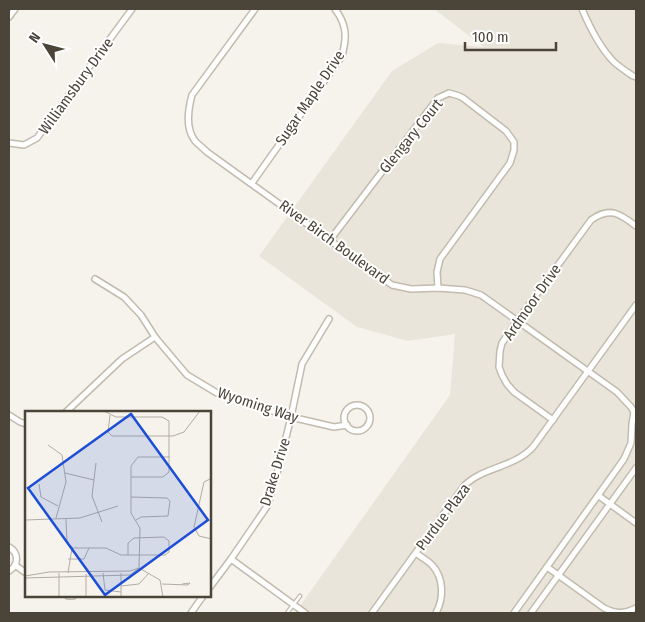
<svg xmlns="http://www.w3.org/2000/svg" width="645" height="622" viewBox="0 0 645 622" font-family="'Fira Sans Condensed',sans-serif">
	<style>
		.residential { fill: #eae5da }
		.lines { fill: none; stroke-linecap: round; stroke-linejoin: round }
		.service-casing { stroke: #c2bbae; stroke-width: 5 }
		.minor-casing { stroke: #c2bbae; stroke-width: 8 }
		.service { stroke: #fff; stroke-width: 2.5 }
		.minor { stroke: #fff; stroke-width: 5 }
		.labels { text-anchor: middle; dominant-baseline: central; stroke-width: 4; stroke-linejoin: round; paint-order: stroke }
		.street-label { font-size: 15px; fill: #4b4439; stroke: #fff }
		.inset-road { fill: none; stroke: #b2ada4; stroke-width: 1 }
		.view { fill: #1d4ed8; fill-opacity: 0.15; stroke: #1d4ed8; stroke-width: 2.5 }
		.inset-edge { fill: none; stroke: #4b4439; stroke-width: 2.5 }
	</style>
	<rect width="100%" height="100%" fill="#f6f3ec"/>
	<!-- residential -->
	<path class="residential" d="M434,9H636V613H295L450,395L455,334L408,341L357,327L259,256L392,71L438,43L484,47Z"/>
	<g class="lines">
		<!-- service casing -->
		<g class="service-casing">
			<path id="service" d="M287,613L300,596"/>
		</g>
		<!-- minor casing -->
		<g class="minor-casing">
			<g id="minor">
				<path d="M255,9L192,95C188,110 185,128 195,141C199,145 203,148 207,152L392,285L411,289L438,288L465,290L481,295L617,392L631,407L634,412L636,411"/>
				<path d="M582,9C590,28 599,46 613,61C619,67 626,71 633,76L636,77"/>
				<path d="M9,17L15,9"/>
				<path d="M9,143L24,145L37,138L132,9"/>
				<path d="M252,183L342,56C347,37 347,25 335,9"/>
				<path d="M330,240L438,98L449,93L459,96L463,98L506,131L514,142V150L510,163L440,259L437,272L438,288"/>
				<path d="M95,279L124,297L141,315L155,337L187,375L217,393L291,417L334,427L347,425"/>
				<circle cx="357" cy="418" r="13"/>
				<path d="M66,412L122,359L155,337"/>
				<path d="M9,415L20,422L26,424"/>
				<path d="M553,420L514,392L507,384L502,375L499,367L500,351L502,343L517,321L591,220C610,206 620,214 636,226"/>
				<path d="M599,496L636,523"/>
				<path d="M9,547C19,553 19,565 9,571"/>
				<path d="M416,553C421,557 427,560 432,565C444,578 444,598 436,613"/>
				<path d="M231,559L305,613"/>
				<path d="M15,565L26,573"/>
				<path d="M547,567L604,608C616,614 624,614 636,608"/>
				<path d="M210,587L231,559L268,505L279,466L291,417L302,364L329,319"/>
				<path d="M68,596H73"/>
				<path d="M191,613L203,596"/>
				<path d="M372,613L464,486C482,467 514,468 533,447L636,305"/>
				<path d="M514,613L624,459L631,443L632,424L634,412L636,416"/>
				<path d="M531,613L636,468"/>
			</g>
		</g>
		<!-- service -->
		<use href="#service" class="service"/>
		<!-- minor -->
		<use href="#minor" class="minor"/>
	</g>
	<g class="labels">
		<!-- street labels -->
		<g class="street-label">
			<text transform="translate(76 86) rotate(-54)">Williamsbury Drive</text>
			<text transform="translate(310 98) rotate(-56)">Sugar Maple Drive</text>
			<text transform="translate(411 136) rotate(-51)">Glengary Court</text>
			<text transform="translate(334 242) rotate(36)">River Birch Boulevard</text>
			<text transform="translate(532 302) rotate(-55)">Ardmoor Drive</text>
			<text transform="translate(258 405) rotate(18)">Wyoming Way</text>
			<text transform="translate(275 472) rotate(-73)">Drake Drive</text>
			<text transform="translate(443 517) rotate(-53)">Purdue Plaza</text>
		</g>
	</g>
	<!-- overview -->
	<g transform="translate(25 411)">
		<rect width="186" height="186" fill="#f6f3ec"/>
		<path class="inset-road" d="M79,0L91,6H137L144,10V61L138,66H106M85,4L83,21L87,25H148L159,21L175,0M23,34L37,44L41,71L31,107M71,52L67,85L77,111M40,62L69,69M187,67L179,71L169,116L174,125L187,128M14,73L16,86L33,95M106,86L142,87L145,90L143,105L116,106L111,109M41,108L42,131L48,137H81L96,144H140L144,141V130L139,126L109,127L103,132V144M0,109L55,107L93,95M43,148H59L64,137M34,162V186M43,162L47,137M78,162L80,179L96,181M96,162V186M61,163V186M0,165L24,161L105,160L114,157L105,164L0,167M137,173L163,174L165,172L157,173M96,175L114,173L124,162M138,186L135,169L114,157L115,117L106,102V55L113,46H145"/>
		<path class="view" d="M106,3L183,109L80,184L3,77Z"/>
		<rect width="186" height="186" class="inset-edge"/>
	</g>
	<!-- border -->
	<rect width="645" height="622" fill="none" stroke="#4b4439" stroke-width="20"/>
	<!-- north arrow -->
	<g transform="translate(45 45) rotate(306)" stroke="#ffffff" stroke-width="4" paint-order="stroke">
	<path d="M0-4L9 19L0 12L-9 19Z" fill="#4b4439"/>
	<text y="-8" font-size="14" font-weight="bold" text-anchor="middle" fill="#4b4439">N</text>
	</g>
	<!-- scale -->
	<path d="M465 42v8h91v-8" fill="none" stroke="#4b4439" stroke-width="2.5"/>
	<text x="472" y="42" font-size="15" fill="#4b4439" stroke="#ffffff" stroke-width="4" paint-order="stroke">100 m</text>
</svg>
